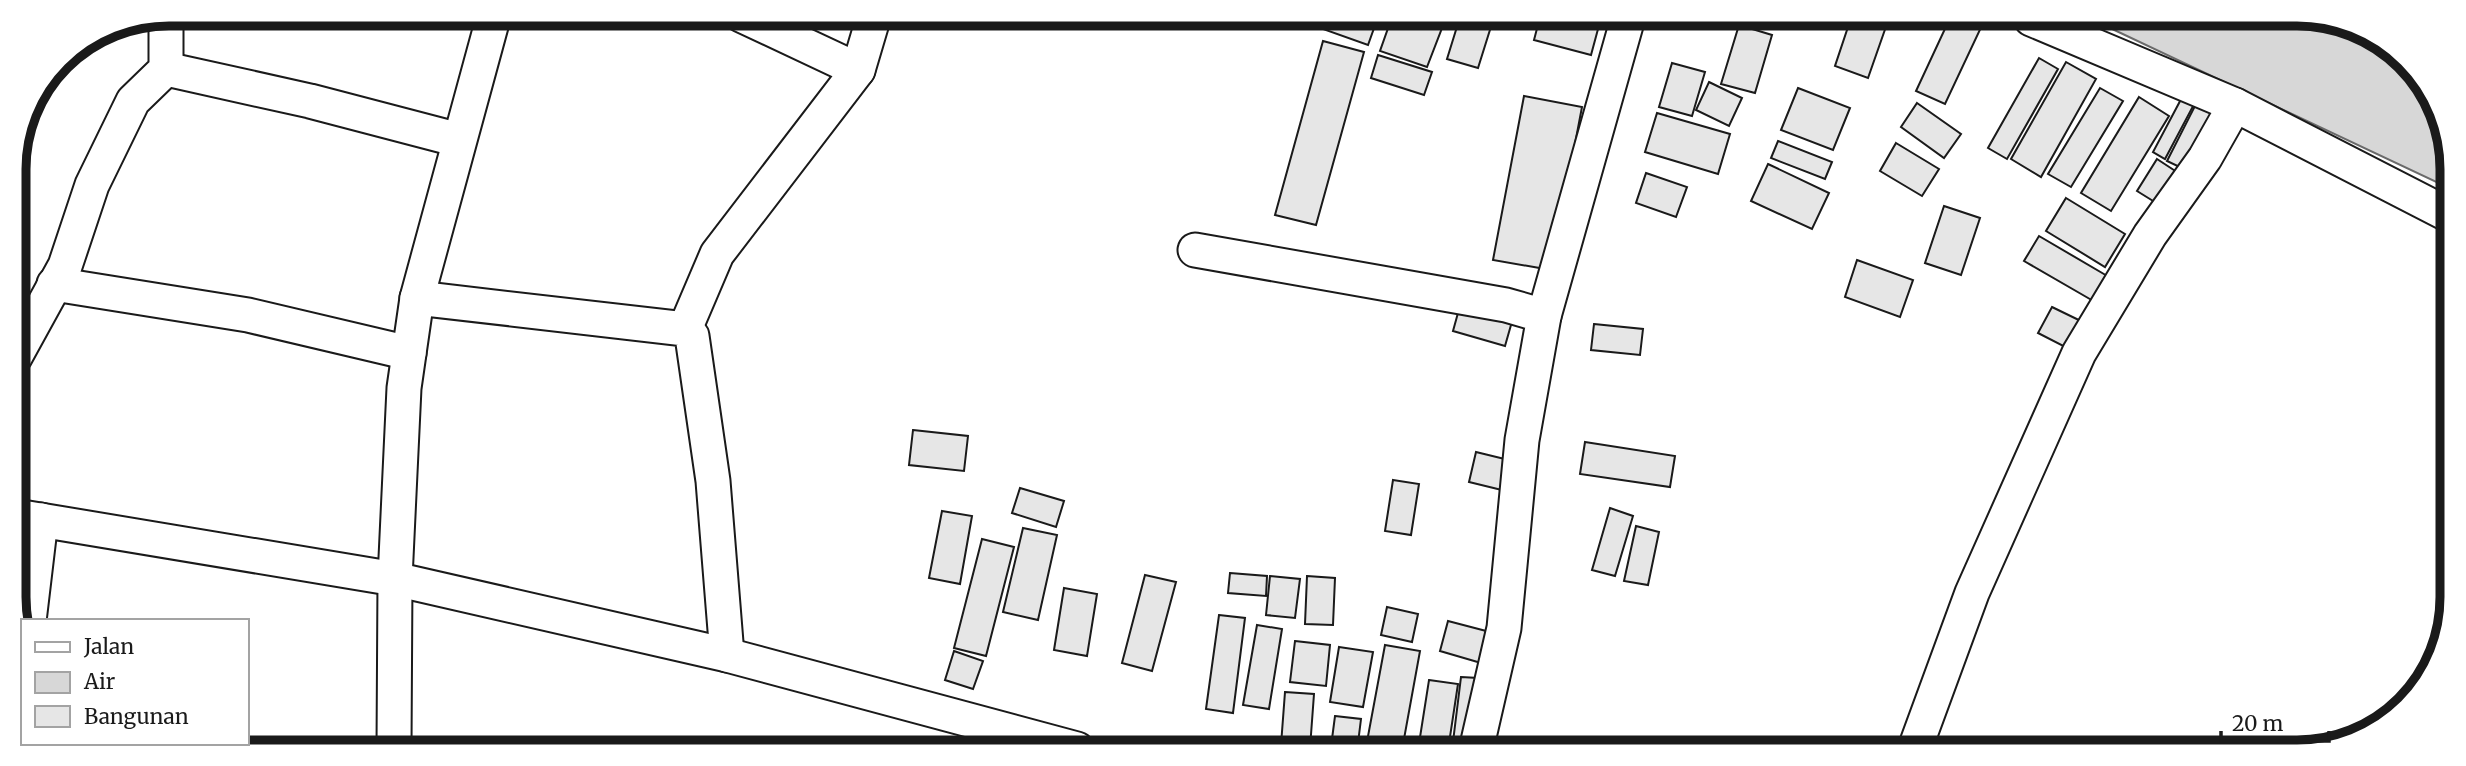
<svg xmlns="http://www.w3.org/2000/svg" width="2466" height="766" viewBox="0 0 2466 766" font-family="Merriweather,serif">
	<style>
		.water { fill: #d7d7d7; stroke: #6a6a6a; stroke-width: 2 }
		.building { fill: #e6e6e6; stroke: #1a1a1a; stroke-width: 2 }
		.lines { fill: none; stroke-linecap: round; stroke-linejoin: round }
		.minor-casing { stroke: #1a1a1a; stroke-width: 37 }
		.minor { stroke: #fff; stroke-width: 33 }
		.rim { fill: none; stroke: #1a1a1a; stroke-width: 9 }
	</style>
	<rect width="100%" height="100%" fill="#fff"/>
	<!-- water -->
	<path class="water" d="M2091,19H2338L2413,66L2449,139V188Z"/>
	<!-- building -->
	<g class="building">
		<path d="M1308,17H1378L1368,45L1306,23Z"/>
		<path d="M1392,17H1412L1442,28L1427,67L1380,51Z"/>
		<path d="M1460,17H1494L1478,68L1447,59Z"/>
		<path d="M1540,17L1601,18L1591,55L1534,40Z"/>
		<path d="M1851,18H1889L1868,78L1835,66Z"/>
		<path d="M1950,18L1985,19L1945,104L1916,91Z"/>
		<path d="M1739,25L1772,35L1755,93L1721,84Z"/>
		<path d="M1323,41L1364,52L1316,225L1275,215Z"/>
		<path d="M1378,55L1432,72L1424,95L1371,78Z"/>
		<path d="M2039,58L2058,69L2007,159L1988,148Z"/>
		<path d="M2066,62L2096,79L2041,177L2011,159Z"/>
		<path d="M1672,63L1705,72L1692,116L1659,107Z"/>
		<path d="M1709,82L1742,98L1729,126L1696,110Z"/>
		<path d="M1798,88L1850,108L1833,150L1781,130Z"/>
		<path d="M2100,88L2123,101L2071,187L2048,174Z"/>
		<path d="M2187,88L2199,95L2165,159L2153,152Z"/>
		<path d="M1524,96L1582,107L1551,270L1493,260Z"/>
		<path d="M2200,96L2221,107L2188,171L2167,161Z"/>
		<path d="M2139,97L2169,116L2111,211L2081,193Z"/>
		<path d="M1917,103L1961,134L1944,158L1901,127Z"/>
		<path d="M1657,113L1730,134L1718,174L1645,152Z"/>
		<path d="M1778,141L1832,162L1825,179L1771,158Z"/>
		<path d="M1896,143L1939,169L1922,196L1880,171Z"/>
		<path d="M2157,159L2186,178L2166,209L2137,191Z"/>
		<path d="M1768,164L1829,193L1812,229L1751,201Z"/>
		<path d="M1646,173L1687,187L1676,217L1636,203Z"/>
		<path d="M2066,198L2125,234L2105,267L2046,231Z"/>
		<path d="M1944,206L1980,218L1961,275L1925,263Z"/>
		<path d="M2039,236L2109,277L2095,302L2024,261Z"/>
		<path d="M1857,260L1913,280L1900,317L1845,297Z"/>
		<path d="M1461,302L1513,318L1505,346L1453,331Z"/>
		<path d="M2052,307L2085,323L2071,350L2038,333Z"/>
		<path d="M1594,324L1643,329L1640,355L1591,350Z"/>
		<path d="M913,430L968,436L964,471L909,465Z"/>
		<path d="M1585,442L1675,456L1670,487L1580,474Z"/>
		<path d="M1476,452L1517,462L1510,492L1469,482Z"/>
		<path d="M1393,480L1419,484L1411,535L1385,531Z"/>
		<path d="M1020,488L1064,501L1056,527L1012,513Z"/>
		<path d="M1610,508L1633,516L1615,576L1592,570Z"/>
		<path d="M942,511L972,516L960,584L929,578Z"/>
		<path d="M1636,526L1659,532L1648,585L1624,581Z"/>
		<path d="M1023,528L1057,535L1038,620L1003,612Z"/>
		<path d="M982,539L1014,547L986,656L954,648Z"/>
		<path d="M1230,573L1267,576L1266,596L1228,593Z"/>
		<path d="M1145,575L1176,582L1152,671L1122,663Z"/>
		<path d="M1270,576L1300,579L1295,618L1266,615Z"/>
		<path d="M1307,576L1335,578L1333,625L1305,624Z"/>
		<path d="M1064,588L1097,594L1087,656L1054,650Z"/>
		<path d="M1387,607L1418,614L1412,642L1381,635Z"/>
		<path d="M1219,615L1245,618L1233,713L1206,709Z"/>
		<path d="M1448,621L1490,632L1481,663L1440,651Z"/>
		<path d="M1257,625L1282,629L1269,709L1243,705Z"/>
		<path d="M1295,641L1330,645L1326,686L1290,682Z"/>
		<path d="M1385,645L1420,651L1402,750L1366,747Z"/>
		<path d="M1339,647L1373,652L1363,707L1330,702Z"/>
		<path d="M954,651L983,661L973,689L945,680Z"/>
		<path d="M1461,677L1478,678L1470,750H1452Z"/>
		<path d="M1429,680L1458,684L1448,750H1418Z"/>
		<path d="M1285,692L1314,694L1310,748L1281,745Z"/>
		<path d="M1335,716L1361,719L1358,743L1332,739Z"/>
	</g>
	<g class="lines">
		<!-- minor casing -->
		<g class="minor-casing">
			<g id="minor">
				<path d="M741,15L858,70"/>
				<path d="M2031,19L2235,105L2449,215"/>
				<path d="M166,69L310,101L459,140"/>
				<path d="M1195,250L1506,305L1544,316L1522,440L1504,628L1476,750"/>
				<path d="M54,284L248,315L409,353"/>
				<path d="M417,298L685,329L692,336L713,481L727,655"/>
				<path d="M1544,316L1628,18"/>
				<path d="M685,329L717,254L858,70L874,16"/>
				<path d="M15,357L65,266L92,185L133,101L166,69V15"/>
				<path d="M16,516L395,579L727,655L1077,749"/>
				<path d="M29,621L41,520"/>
				<path d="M394,747L395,579L404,388L417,298L494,15"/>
				<path d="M1914,751L1972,593L2079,353L2150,235L2205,158L2235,105"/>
			</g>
		</g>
		<!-- minor -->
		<use href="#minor" class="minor"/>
	</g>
	<!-- crop -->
	<path d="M0 0H2466V766H0ZM169 26H2297A143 143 0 0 1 2440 169V597A143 143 0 0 1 2297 740H169A143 143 0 0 1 26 597V169A143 143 0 0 1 169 26Z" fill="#fff" fill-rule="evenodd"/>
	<path class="rim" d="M169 26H2297A143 143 0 0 1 2440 169V597A143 143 0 0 1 2297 740H169A143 143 0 0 1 26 597V169A143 143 0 0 1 169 26Z"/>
	<!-- legend -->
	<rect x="21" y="619" width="228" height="126" fill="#ffffff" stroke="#a3a3a3" stroke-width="2"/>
	<rect x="35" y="642" width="35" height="10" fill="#ffffff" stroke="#a3a3a3" stroke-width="2"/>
	<text x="84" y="654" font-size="21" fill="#1a1a1a">Jalan</text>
	<rect x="35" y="672" width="35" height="21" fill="#d7d7d7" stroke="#a3a3a3" stroke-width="2"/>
	<text x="84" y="689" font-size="21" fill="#1a1a1a">Air</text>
	<rect x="35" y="706" width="35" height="21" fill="#e6e6e6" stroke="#a3a3a3" stroke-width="2"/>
	<text x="84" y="724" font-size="21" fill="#1a1a1a">Bangunan</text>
	<!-- scale -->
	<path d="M2221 731v10h108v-10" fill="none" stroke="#1a1a1a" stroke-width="3.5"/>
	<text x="2232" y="731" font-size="21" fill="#1a1a1a" stroke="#ffffff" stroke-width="5" paint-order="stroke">20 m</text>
</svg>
